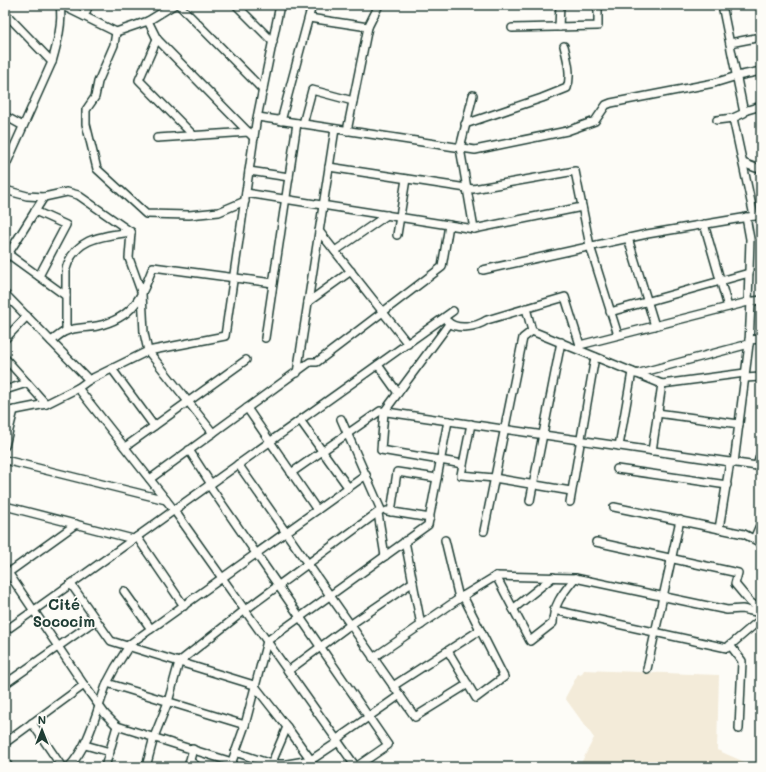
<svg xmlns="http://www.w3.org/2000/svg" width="766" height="772" viewBox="0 0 766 772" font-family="Mali,sans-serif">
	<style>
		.built { fill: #f3ebd9 }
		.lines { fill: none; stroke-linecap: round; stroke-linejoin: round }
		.street-casing { stroke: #1f3d34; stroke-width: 10 }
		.street { stroke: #fdfcf7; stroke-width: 7 }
		.labels { text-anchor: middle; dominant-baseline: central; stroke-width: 3.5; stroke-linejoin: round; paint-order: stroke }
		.quarter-label { font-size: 15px; font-weight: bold; fill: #1f3d34; stroke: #fdfcf7 }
	</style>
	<rect width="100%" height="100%" fill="#fdfcf7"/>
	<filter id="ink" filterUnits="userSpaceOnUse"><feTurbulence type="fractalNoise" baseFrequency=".025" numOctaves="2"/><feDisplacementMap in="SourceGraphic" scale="8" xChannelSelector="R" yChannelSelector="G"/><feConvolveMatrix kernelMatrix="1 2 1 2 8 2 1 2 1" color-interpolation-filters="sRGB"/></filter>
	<g filter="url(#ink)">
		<!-- built -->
		<path class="built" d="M584,670L719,675L717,750L756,767H579L594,738L565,698L578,674L581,675Z"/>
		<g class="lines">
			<!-- street casing -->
			<g class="street-casing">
				<g id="street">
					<path d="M61,5L116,32L148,21L174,5"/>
					<path d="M179,5L263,90"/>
					<path d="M236,5L273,42"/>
					<path d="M722,5L744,113L733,118"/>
					<path d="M5,13L52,62"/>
					<path d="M84,16L89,5"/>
					<path d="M309,18L368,27"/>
					<path d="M148,21L157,39L254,138"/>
					<path d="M559,27L560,5"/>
					<path d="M512,28L598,26V5"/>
					<path d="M116,32L114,45L98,82L95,97L86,110V124L97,169L146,214L189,215L219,212L245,201"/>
					<path d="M157,39L139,80L194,136"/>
					<path d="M730,43L761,37"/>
					<path d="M473,95L460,148L474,229"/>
					<path d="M744,111L761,106"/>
					<path d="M5,116L23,126"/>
					<path d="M258,117L475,150L567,131L595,121L606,105L611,103L714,83L737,76L761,71"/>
					<path d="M717,120L733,118L754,216"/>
					<path d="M281,121L312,5"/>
					<path d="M303,124L312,90L353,101"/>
					<path d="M465,124L542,98L567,88C572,76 567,58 564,46"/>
					<path d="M347,131L368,27L379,5"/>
					<path d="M157,138L249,132"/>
					<path d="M743,163L756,168L761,167"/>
					<path d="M5,167L52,62C57,44 63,23 60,5"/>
					<path d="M329,167L473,189L575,171L590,246L618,335"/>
					<path d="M249,171L289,177"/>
					<path d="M5,190L27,196L44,197L67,192L78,195L131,232"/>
					<path d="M246,193L474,229L582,207"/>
					<path d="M35,211L66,225L39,276"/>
					<path d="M746,217L750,239L748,302"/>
					<path d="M704,224L728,307"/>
					<path d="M319,231L408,344"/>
					<path d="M131,232L129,258L142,294L144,333L148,351L213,433"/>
					<path d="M397,235L406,179"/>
					<path d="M628,238L655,326"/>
					<path d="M335,251L387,215"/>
					<path d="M8,254L66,296"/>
					<path d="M5,259L44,197"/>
					<path d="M483,270L647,234L754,216H761"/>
					<path d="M5,294L89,380"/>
					<path d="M308,302L351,271"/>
					<path d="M526,308L532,331"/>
					<path d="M610,312L749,273"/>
					<path d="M447,321C457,331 476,327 487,320L565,297L580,345L578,349"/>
					<path d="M449,324L384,412L381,450L463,464"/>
					<path d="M66,331V269C75,237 103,236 131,232"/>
					<path d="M532,331L662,384L745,373"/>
					<path d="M265,338L297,123"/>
					<path d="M5,339L27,316"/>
					<path d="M749,340L761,339"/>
					<path d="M51,341C56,338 61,333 66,331C76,327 87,328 97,326C133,318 141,298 153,267L273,283"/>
					<path d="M580,345L748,302L761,300"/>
					<path d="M5,358L46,404"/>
					<path d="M378,365L398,393"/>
					<path d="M112,369L154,426"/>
					<path d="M297,373L335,129"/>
					<path d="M636,374L749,344"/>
					<path d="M745,378L761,377"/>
					<path d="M78,388L174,510L356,767"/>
					<path d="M5,390L27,383"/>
					<path d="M247,408L317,510"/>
					<path d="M5,412L46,404L78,388L89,380L148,351L225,336L256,123L280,5"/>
					<path d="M657,413L739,424"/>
					<path d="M341,419L381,510"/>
					<path d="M300,420L348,487"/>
					<path d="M471,424L461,475L494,478L571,491"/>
					<path d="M5,446L14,410"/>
					<path d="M619,446L632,372"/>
					<path d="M125,447L246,360"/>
					<path d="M189,450L211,484"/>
					<path d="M652,451L662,384"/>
					<path d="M5,460L166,500"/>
					<path d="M734,463L749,344L751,301"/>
					<path d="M238,464L415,717L468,684"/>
					<path d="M757,466L761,452"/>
					<path d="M617,469L727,485"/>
					<path d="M291,473L380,411L757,466L761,468"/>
					<path d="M150,479L310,362H317L442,267L449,225"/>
					<path d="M209,485L388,745L356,767"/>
					<path d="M530,501L561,342"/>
					<path d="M570,502L595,357"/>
					<path d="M5,506L133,539"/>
					<path d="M614,507L744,534L761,543"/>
					<path d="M387,511L430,518"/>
					<path d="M391,512L397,472L437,478"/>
					<path d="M378,513L385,556"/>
					<path d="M719,529L730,462"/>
					<path d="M484,531L523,338L532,331"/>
					<path d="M137,537L184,606"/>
					<path d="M754,539L761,523"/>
					<path d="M445,540L459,598"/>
					<path d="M405,541L421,625"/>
					<path d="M596,542L738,573L735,584L750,602L761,610"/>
					<path d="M5,568L84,685L105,714L117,726L232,762"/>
					<path d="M8,573L76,524"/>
					<path d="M496,576L530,641L553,623C553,604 564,592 575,578"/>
					<path d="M71,584L111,641L254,685L287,727L311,760L313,767"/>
					<path d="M124,591L151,629"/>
					<path d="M513,609L553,577"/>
					<path d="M554,610L727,648L761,619"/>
					<path d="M5,631L453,311"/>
					<path d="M730,645L742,661L739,729"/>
					<path d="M127,646L366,475"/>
					<path d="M129,646L115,668L107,683L245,725"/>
					<path d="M448,651L476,698L504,677L463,596"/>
					<path d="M373,658L463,596L496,576L575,578L727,610L742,609L761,613"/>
					<path d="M647,669L680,520"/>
					<path d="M288,671L350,625L413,582"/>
					<path d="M5,684L96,620"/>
					<path d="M393,686L480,630"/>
					<path d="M32,723L62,767"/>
					<path d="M337,739L400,695"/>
					<path d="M5,743L84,685"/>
					<path d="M85,745L110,752"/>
					<path d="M235,752L271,764H287L311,760L338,742"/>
					<path d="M5,761L9,767"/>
					<path d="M190,761L198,767"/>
					<path d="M69,767C90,744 96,712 107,683"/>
					<path d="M105,767L117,726"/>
					<path d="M146,767L154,737L168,702L179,662L245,610L381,510"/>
					<path d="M188,767L193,749"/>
					<path d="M230,767L245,725L267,641L428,525L448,421"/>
					<path d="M270,767L287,727"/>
				</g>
			</g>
			<!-- street -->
			<use href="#street" class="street"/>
		</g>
	</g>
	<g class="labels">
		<!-- quarter labels -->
		<g class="quarter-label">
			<text x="64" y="604">Cité<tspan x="64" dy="17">Sococim</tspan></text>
		</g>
	</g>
	<!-- margin -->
	<rect width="766" height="772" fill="none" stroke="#fdfcf7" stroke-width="20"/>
	<rect x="10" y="10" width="746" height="752" fill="none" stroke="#1f3d34" stroke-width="1.5" filter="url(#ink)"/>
	<!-- north arrow -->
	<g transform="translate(42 730)" stroke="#fdfcf7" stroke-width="3" paint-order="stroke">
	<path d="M0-3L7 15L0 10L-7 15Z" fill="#1f3d34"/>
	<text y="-6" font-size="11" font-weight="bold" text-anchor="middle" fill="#1f3d34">N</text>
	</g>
</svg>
